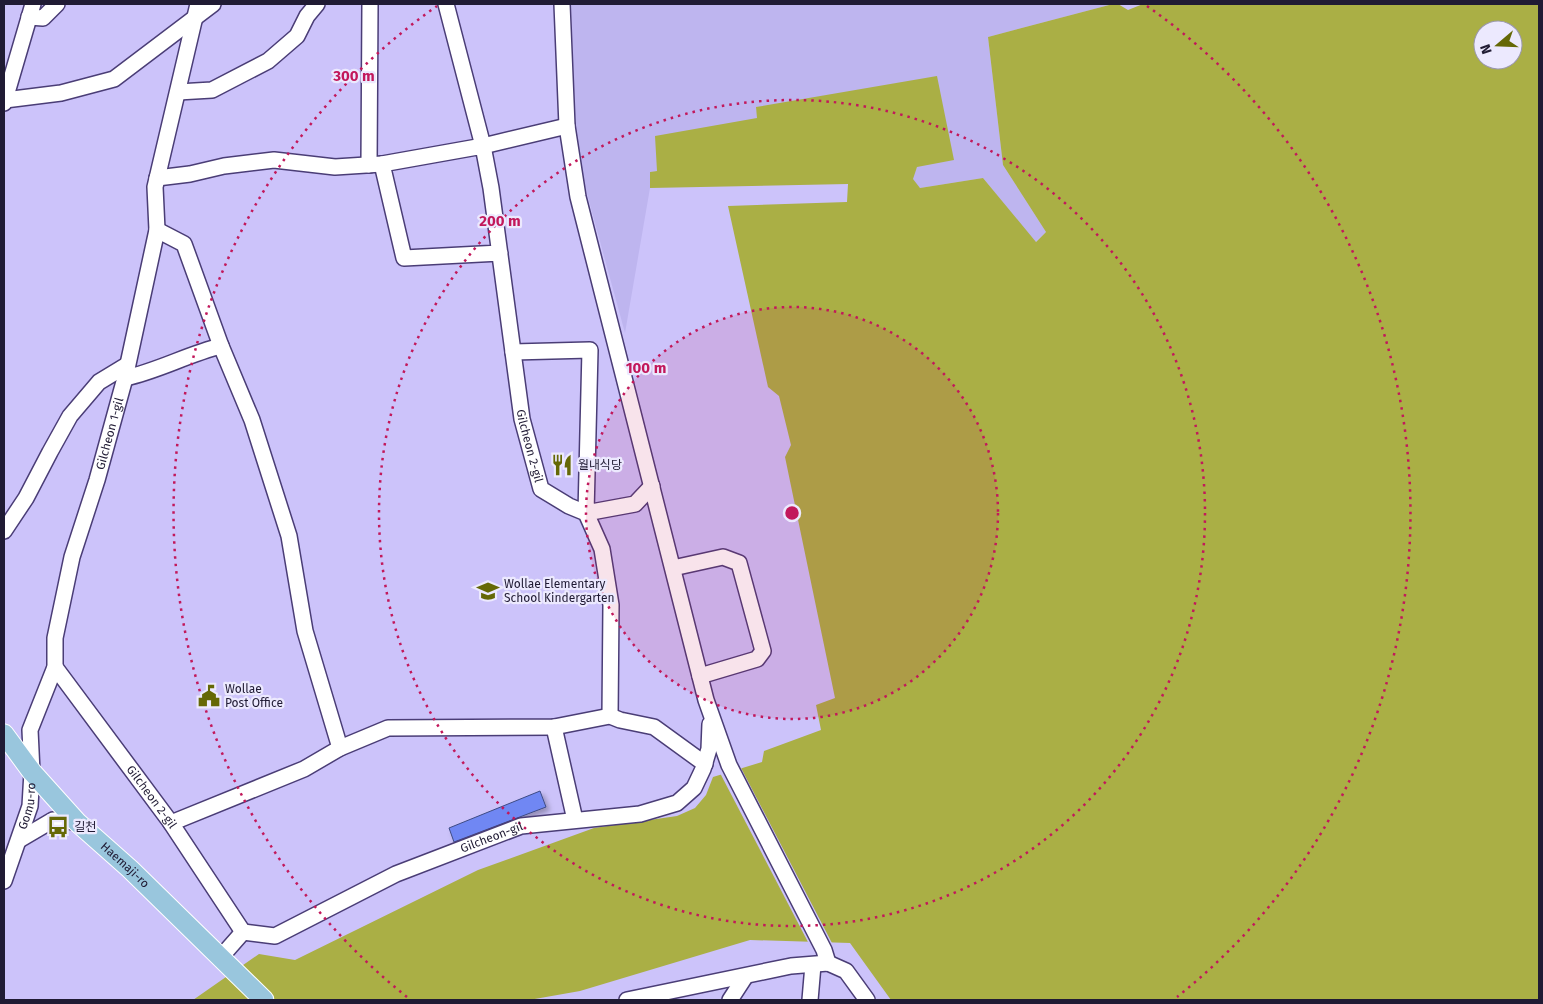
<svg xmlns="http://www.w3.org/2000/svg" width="1543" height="1004" viewBox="0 0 1543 1004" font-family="'Fira Sans','Noto Sans KR',sans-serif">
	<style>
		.built { fill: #beb5ef }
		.water { fill: #aaaf45; fill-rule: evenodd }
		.pier { fill: #ccc3fa }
		.building { fill: #7087f3; stroke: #3e4b84; filter: url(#shadow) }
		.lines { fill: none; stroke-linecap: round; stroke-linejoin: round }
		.minor-casing { stroke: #4a3d76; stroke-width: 18 }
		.major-casing { stroke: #fff; stroke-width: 21 }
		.minor { stroke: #fff; stroke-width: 15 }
		.major { stroke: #99c6dd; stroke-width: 19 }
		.ring { fill: none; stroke: #c2185b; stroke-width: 2.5; stroke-dasharray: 2.5 5 }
		.labels { text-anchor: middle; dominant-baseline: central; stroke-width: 4.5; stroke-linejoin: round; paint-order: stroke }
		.street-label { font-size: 12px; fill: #201b34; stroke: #ece9fe }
		.poi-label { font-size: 12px; fill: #201b34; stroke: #ece9fe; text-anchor: start }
		.centre { fill: #c2185b; stroke: #ece9fe; stroke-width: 2.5 }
		.ring-label { font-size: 15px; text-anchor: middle; font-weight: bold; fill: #c2185b; stroke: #ece9fe; stroke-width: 4.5; stroke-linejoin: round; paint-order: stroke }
	</style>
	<defs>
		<filter id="shadow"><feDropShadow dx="3.5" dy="3.5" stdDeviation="2.5" flood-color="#0004"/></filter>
	</defs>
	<rect width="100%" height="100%" fill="#ccc3fa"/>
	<!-- built -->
	<path class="built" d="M571,4H1113L988,37L1003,165L1046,232L1035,242L983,178L920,188L912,179L917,167L756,107L758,118L657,171L650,172V188L625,333L577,157Z"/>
	<!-- water -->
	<path class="water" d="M1113,4H1118L1128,10L1143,4H1539V1000H891L850,943L750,940L580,991L529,1000H193L259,954L295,960L478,870L594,828L677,816L695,808L706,795L713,777L762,762L764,751L821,730L816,705L835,698L785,457L791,445L779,396L768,387L728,206L847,202L848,184L650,188V172L657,171L655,136L757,118L756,107L937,76L954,160L917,167L913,179L920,188L983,178L1036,242L1046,232L1003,165L988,37ZM1483,30H1513V60H1483Z"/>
	<!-- pier -->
	<path class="pier" d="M740,766L833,945L809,944L720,773Z"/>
	<!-- building -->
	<path class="building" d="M540,791L546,807L454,842L449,828Z"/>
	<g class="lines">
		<!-- minor casing -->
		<g class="minor-casing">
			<g id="minor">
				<path d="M446,4L483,146L567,126"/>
				<path d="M562,4L567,126L578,197L706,700L729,765L824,950L828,963"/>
				<path d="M29,17L43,18L57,4"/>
				<path d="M178,92L212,90L268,61L297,36L307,16L317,4"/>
				<path d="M5,100L61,93L114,79L213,4"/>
				<path d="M4,103L33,4"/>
				<path d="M369,165L370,4"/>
				<path d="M157,178L190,174L224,166L274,160L335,167L382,164"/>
				<path d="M157,230L184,244L221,346L252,420L289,536L305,631L340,748"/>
				<path id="s1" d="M500,253L404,258L382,164L483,146L491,188L522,419L541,489L569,506L586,513L602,549L611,605L610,716"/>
				<path d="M513,352L590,350L586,513L635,504L652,486"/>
				<path d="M125,378C158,371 188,354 221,346"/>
				<path d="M4,531L26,498L50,452L70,416L99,382L127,365"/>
				<path d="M673,568L723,557L739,563L763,651L757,659L700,676"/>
				<path id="s2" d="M55,667L171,823L243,932"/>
				<path d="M554,727L575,820"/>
				<path d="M171,823L304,769L340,748L388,728L554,727L610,716L620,720L654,727L705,764"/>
				<path d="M19,840L53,820L77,822"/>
				<path id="s3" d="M4,881L30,806L32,772L30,730L55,667V638L72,557L97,480L125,378L157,230L155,187L198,4"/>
				<path id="s4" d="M221,957L243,932L275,936L396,874L521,826L640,814L677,803L694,788L703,769L709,749L710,724"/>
				<path d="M627,1000L791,966L828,963L846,971L867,1000"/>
				<path d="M730,1000L745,977"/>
				<path d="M810,1000L813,965"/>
			</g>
		</g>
		<!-- major casing -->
		<g class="major-casing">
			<g id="major">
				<path id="s5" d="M4,734L32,772L77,822L130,869L264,1000"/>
			</g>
		</g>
		<!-- minor -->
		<use href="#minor" class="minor"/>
		<!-- major -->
		<use href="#major" class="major"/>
	</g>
	<!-- distance rings -->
	<circle cx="792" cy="513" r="206" fill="#c2185b" fill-opacity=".12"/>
	<g class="ring">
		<circle cx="792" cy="513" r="206"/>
		<circle cx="792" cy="513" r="413"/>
		<path d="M407 997A619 619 0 0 1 437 6M1147 6A619 619 0 0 1 1177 997"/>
	</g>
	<!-- icons -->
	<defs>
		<g id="restaurant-bare" transform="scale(1.725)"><path d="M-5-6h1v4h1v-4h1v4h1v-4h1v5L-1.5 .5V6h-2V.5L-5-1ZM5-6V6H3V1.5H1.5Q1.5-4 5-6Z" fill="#656806" stroke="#ece9fe" stroke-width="2.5" paint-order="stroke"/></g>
		<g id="school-bare" transform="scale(1.725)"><path d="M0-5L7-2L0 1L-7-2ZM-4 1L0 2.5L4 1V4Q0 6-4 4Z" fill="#656806" stroke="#ece9fe" stroke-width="2.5" paint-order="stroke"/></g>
		<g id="civic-bare" transform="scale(1.725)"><path d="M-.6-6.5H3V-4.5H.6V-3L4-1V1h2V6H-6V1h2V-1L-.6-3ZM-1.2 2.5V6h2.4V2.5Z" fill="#656806" stroke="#ece9fe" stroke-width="2.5" paint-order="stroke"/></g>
		<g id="bus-bare" transform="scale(1.725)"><path d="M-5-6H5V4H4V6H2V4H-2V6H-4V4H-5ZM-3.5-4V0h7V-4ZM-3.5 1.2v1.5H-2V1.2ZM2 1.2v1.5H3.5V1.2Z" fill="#656806" stroke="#ece9fe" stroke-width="2.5" paint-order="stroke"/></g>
	</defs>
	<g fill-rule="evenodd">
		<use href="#restaurant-bare" x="562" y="465"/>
		<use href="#school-bare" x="488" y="591"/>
		<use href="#civic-bare" x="209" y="696"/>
		<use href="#bus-bare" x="58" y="827"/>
	</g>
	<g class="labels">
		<!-- street labels -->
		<g class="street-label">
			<text stroke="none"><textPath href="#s3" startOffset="464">Gilcheon 1-gil</textPath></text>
			<text stroke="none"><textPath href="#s1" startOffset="599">Gilcheon 2-gil</textPath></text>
			<text stroke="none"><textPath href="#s2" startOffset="162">Gilcheon 2-gil</textPath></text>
			<text stroke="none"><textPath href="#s3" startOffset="79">Gomu-ro</textPath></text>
			<text stroke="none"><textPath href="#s4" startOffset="304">Gilcheon-gil</textPath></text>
			<text stroke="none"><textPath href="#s5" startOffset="179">Haemaji-ro</textPath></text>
		</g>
		<!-- poi labels -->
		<g class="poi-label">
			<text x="578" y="465">월내식당</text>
			<text x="504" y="584">Wollae Elementary<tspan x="504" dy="14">School Kindergarten</tspan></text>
			<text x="225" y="689">Wollae<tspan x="225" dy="14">Post Office</tspan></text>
			<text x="74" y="827">길천</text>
		</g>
	</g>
	<circle cx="792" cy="513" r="8" class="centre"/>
	<g class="ring-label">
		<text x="354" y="81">300 m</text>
		<text x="500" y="226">200 m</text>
		<text x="646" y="373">100 m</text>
	</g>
	<!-- border -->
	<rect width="1543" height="1004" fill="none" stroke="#201b34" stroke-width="10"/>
	<!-- north arrow -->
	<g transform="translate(1498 45) rotate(251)"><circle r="24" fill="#ece9fe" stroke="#9a97ad"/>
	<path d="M0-4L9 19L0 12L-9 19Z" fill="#656806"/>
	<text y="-8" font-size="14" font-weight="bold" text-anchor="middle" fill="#201b34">N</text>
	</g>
</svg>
